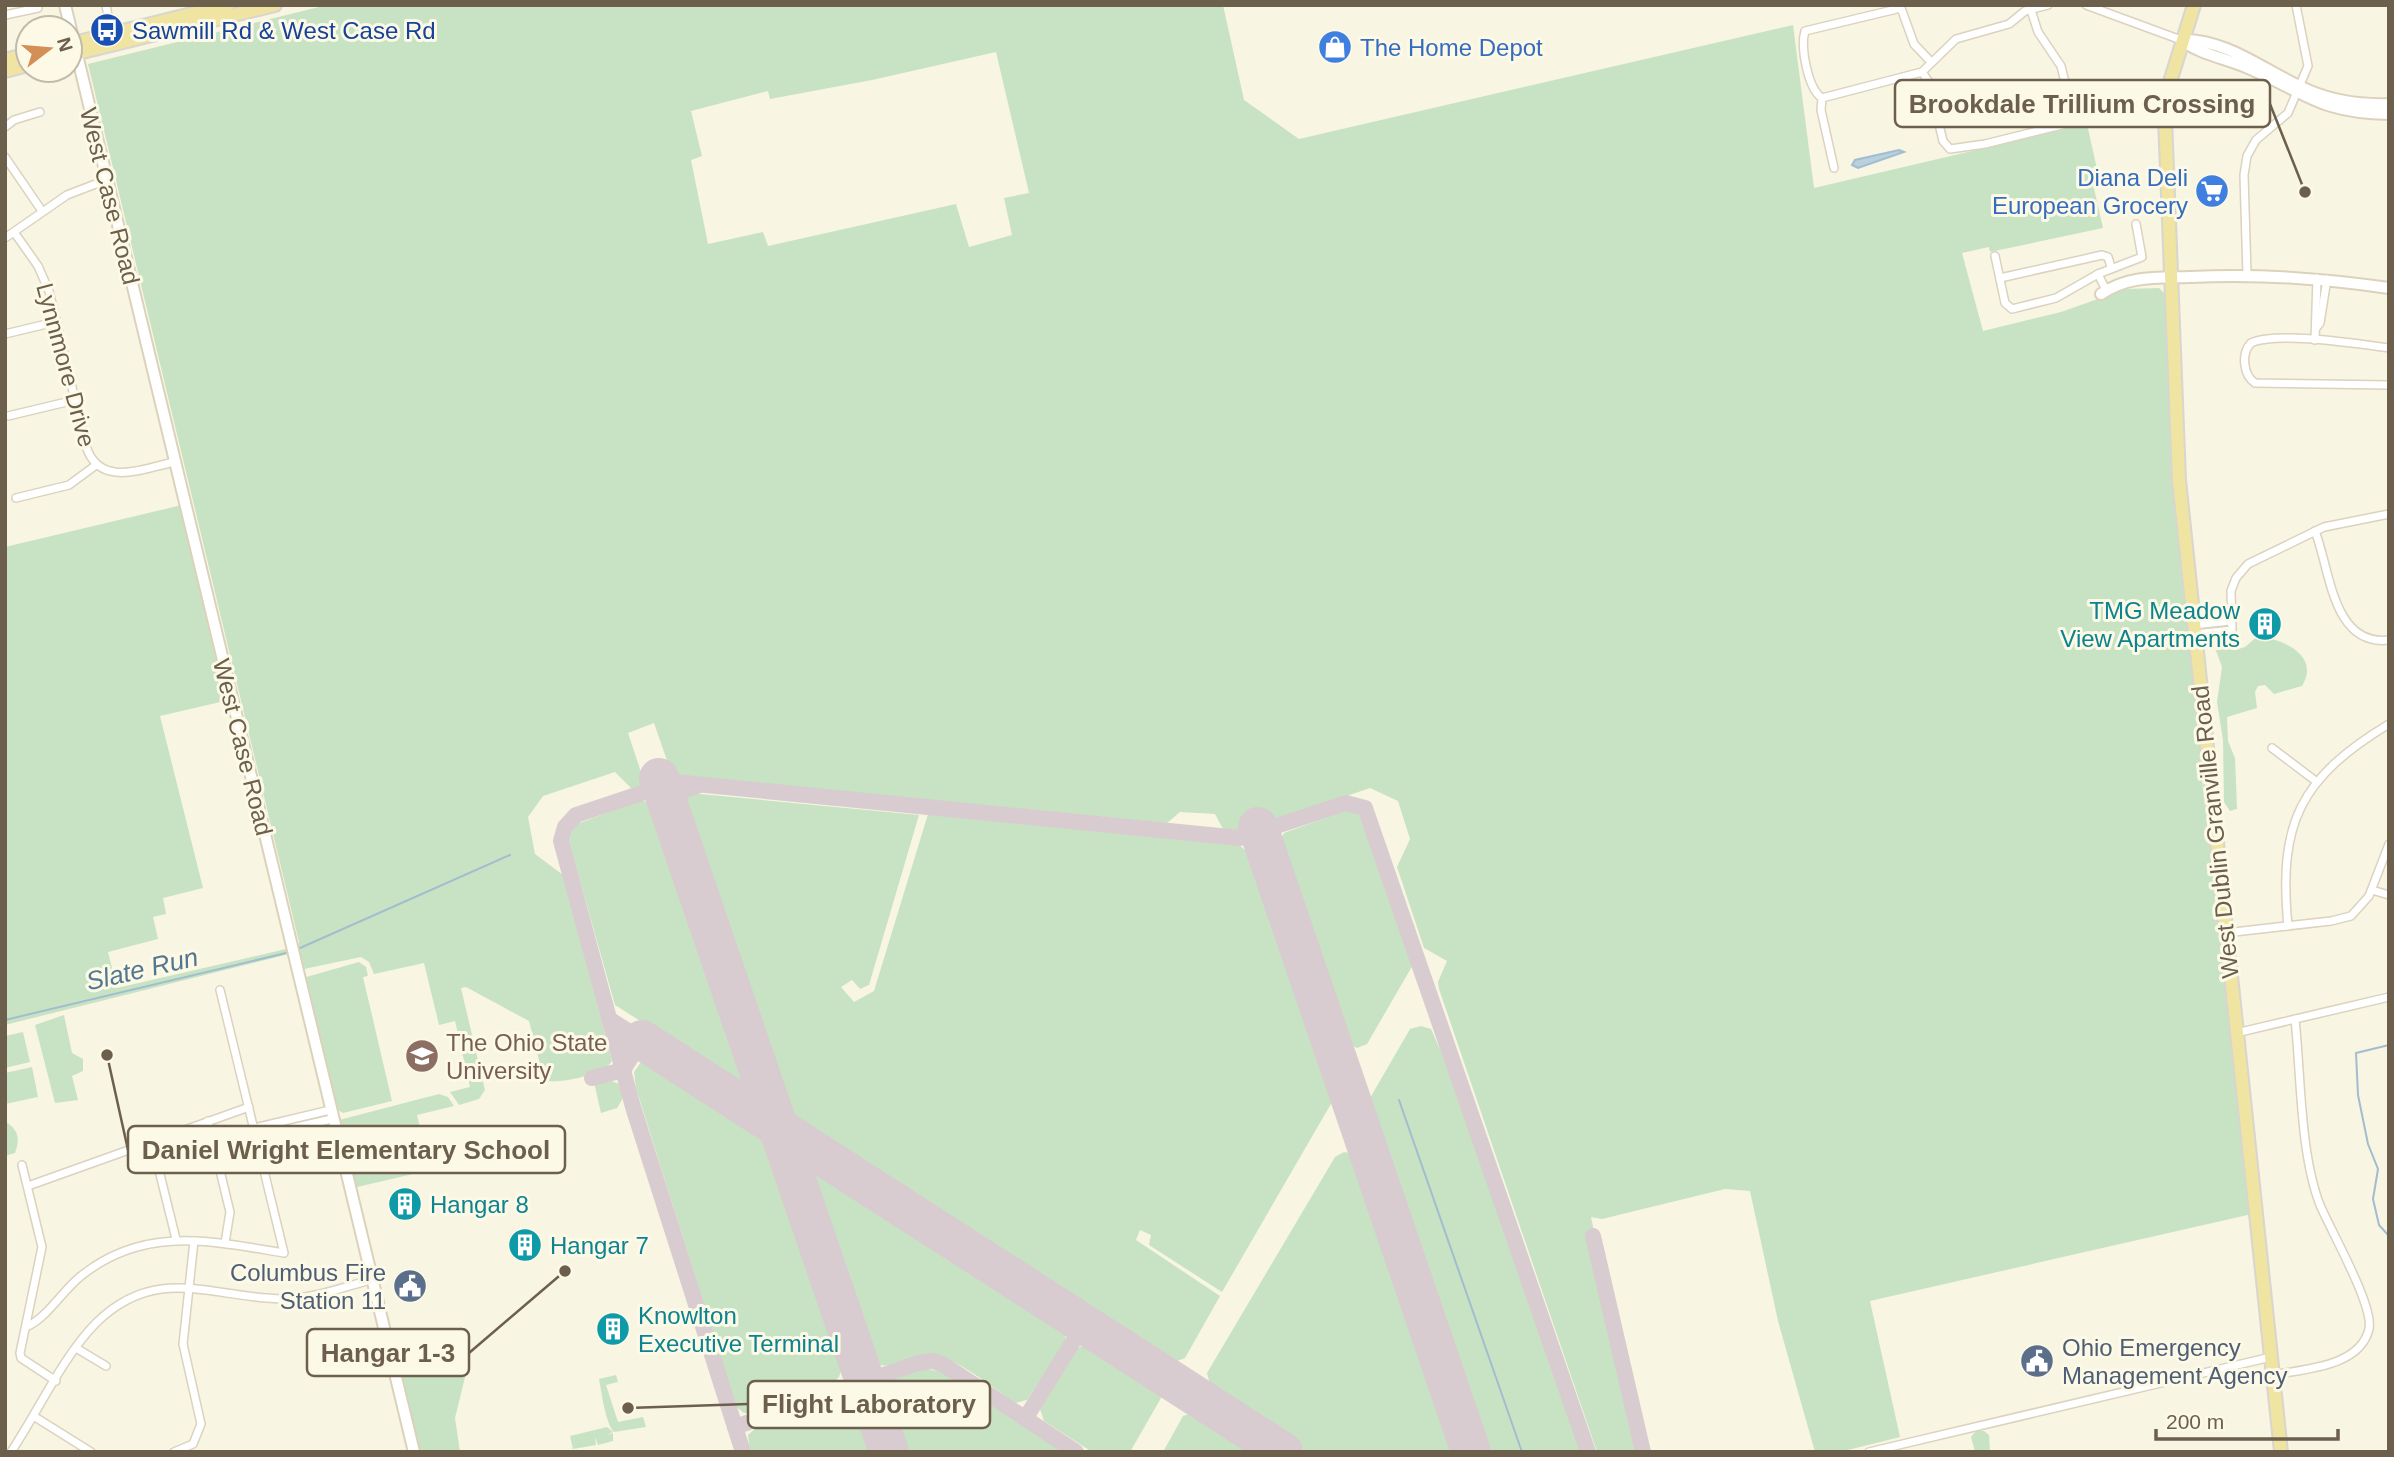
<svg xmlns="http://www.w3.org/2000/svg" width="2394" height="1457" viewBox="0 0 2394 1457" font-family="Helvetica,sans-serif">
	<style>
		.green { fill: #c8e3c3; fill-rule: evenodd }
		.water { fill: #b9d0de; stroke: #a1bdcf; stroke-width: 2 }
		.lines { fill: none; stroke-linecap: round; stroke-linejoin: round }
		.stream { stroke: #a1bdcf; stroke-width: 2 }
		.taxiway { stroke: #d8ccd0; stroke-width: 16 }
		.runway { stroke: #d8ccd0; stroke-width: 40 }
		.street-casing { stroke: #dbd2bf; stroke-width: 10 }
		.secondary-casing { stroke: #dcd2bb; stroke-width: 14 }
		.primary-casing { stroke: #d9d5d0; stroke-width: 16 }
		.street { stroke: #fff; stroke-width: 7 }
		.secondary { stroke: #fff; stroke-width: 10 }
		.primary { stroke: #efe4a2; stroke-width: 12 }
		.labels { text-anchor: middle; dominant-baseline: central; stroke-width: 6; stroke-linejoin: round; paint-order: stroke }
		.transit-label { font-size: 24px; fill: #164399; stroke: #fcf9e7; text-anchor: start }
		.shop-label { font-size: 24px; fill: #366cbe; stroke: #fcf9e7; text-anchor: start }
		.street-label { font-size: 24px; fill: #6c5f4c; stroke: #fcf9e7 }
		.culture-label { font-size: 24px; fill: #0d838f; stroke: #fcf9e7; text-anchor: start }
		.education-label { font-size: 24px; fill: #785e54; stroke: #fcf9e7; text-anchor: start }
		.service-label { font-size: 24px; fill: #4e5e75; stroke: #fcf9e7; text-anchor: end }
		.water-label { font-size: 26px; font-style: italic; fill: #537790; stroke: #fcf9e7 }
		.leader { fill: none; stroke: #6c5f4c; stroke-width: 2.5 }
		.callout-dot { fill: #6c5f4c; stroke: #fcf9e7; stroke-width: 2.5 }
		.callout { fill: #fcf9e7; stroke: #6c5f4c; stroke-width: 2.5 }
		.callout-label { font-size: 26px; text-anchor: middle; font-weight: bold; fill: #6c5f4c }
	</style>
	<rect width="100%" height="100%" fill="#f8f5e2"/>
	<!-- green -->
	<g class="green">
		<path d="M327,5H1223L1244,100L1299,139L1793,25L1814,188L2087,124L2097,169L2090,171L2103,228L1990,252L1989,247L1962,253L1983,331L2061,312L2126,289L2159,288L2164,293L2180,563L2201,748L2200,763L2252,1214L1870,1301L1900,1437L1840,1452H1815L1778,1321L1750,1191L1725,1189L1602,1219L1591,1217L1642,1452H1597L1439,989L1438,982L1447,961L1424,948L1397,867L1410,839L1398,801L1370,788L1244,831L1223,829L1215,814L1180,812L1167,823L672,775L654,723L628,733L645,784L632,789L615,772L543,796L528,817L535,854L563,875L612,1061C604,1075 562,1083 547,1081L543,1076L529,1021L466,987L461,988L485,1090L479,1099L459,1105L450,1092L470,1087L455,1021L439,1025L424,963L374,974L369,962L361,957L304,969L297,954L299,942L88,64ZM996,52L1029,193L1004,198L1012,235L969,247L956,204L768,246L763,232L708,244L691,160L702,156L691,111L768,91L770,99L872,80Z"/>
		<path d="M182,505L229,700L160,716L203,888L163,898L166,914L153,917L158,939L108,952L117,988L286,949L289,954L5,1025V547Z"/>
		<path d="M2224,636L2235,650L2245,647L2258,636C2282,639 2321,655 2302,686L2274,694L2265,685L2258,686L2255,692L2257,708L2227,717L2228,741L2235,758L2237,809L2230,811L2224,802L2223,740L2217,702L2222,667L2214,645L2217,638Z"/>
		<path d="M690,793L919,815L869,985L860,989L852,980L841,987L854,1002L874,991L928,814L1238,844L1253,857L1332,1090V1102L1222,1292L1149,1245L1151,1235L1140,1230L1136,1240L1220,1296L1185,1358L1172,1363L792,1119L683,806Z"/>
		<path d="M642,800L654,806L746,1080L740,1084L615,1005L569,842L574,825Z"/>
		<path d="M1350,809L1364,818L1414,963L1367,1044L1357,1048L1348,1043L1279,842L1284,833Z"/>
		<path d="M359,962L366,967L368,976L363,977L392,1101L343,1113L334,1108L303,978Z"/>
		<path d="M64,1015L72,1053L83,1059V1071L72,1076L78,1100L55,1103L35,1025Z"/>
		<path d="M1421,1026L1431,1029L1452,1076L1581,1452H1486L1369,1109L1370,1098L1410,1029Z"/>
		<path d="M23,1032L30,1062L5,1068V1036Z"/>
		<path d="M641,1062L655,1064L761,1132L768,1140L844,1361L839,1377L831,1385L755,1413H744L736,1407L636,1088L634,1072Z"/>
		<path d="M32,1067L38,1097L5,1104V1073Z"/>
		<path d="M607,1079L619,1084L623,1098L617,1108L601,1113L594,1082Z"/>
		<path d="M439,1094L448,1097L454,1106L417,1115L430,1170L353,1188L339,1120Z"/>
		<path d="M5,1122C19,1129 20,1140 15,1153L5,1156Z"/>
		<path d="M1344,1152L1353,1154L1357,1162L1455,1452H1307L1212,1392L1207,1373L1335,1157Z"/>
		<path d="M819,1169L1064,1328L1066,1341L1027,1400L1015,1403C996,1390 953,1355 931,1354C911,1353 893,1372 874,1363L808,1173Z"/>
		<path d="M454,1332L462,1336L467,1369L455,1418L460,1452H417L393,1352L401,1345Z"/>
		<path d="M1085,1345H1094L1157,1386L1161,1398L1130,1452H1092L1044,1421L1040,1409L1078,1348Z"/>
		<path d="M921,1369L940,1371L1064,1452H905L885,1388L891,1380Z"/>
		<path d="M616,1375L618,1382L606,1385L618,1422L643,1417L646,1427L614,1432C605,1423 601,1388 599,1379Z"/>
		<path d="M839,1400C865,1405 867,1430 875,1452H750L748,1435L758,1426Z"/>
		<path d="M1195,1412L1256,1452H1163L1183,1416Z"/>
		<path d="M607,1427L613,1432L606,1435L613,1433V1441L598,1445L595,1437L596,1445L573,1449L570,1436Z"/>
		<path d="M1976,1431H1984L1989,1435L1990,1452H1975L1971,1437Z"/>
	</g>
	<!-- water -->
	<path class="water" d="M1899,150L1904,152L1858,168L1852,165L1855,160Z"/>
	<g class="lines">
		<!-- stream -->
		<g class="stream">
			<path d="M300,948L510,855"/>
			<path d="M5,1020L286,953"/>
			<path d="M2389,1045L2356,1053L2358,1095L2368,1144L2378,1169L2373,1199L2379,1225L2389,1236"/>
			<path d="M1399,1100L1522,1452"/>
		</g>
		<!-- taxiway -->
		<g class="taxiway">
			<path d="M669,807L685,790L700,785"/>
			<path d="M592,1078L623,1070L642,1040L609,1019"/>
			<path d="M1593,1236L1643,1452"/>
			<path d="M1025,1419L1084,1324"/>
			<path d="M735,1427L918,1363L933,1361L944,1365L1076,1452"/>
			<path d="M743,1452L633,1107L561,841L565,827L576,815L675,782L1240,838L1346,803L1365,808L1588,1452"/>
		</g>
		<!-- runway -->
		<g class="runway">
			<path d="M659,778L889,1452"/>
			<path d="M1258,827L1471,1452"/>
			<path d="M642,1040L1283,1452"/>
		</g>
		<!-- street casing -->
		<g class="street-casing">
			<g id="street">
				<path d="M106,5L108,16"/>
				<path d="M2086,5L2181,40"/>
				<path d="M5,15L38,8"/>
				<path d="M1922,72L1929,82L1943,141L1950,149L1985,144L2070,123L2073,115L2061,66L2038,32L2031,10"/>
				<path d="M1822,98L1922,72L1956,39L2009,24L2025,11L2048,5"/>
				<path d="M5,127L14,120L40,112"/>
				<path d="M5,157L42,211"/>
				<path d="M1834,168L1821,110L1822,98C1808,89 1800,47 1805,31L1901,8L1914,44L1931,62"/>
				<path d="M14,232L38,266L49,291L86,446C99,488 142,469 174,462"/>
				<path d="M5,238L67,195L106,180"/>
				<path d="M1995,256L2005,303L2012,309L2056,298L2098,274"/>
				<path d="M2247,274L2244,175L2247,156L2256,140L2288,113L2308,66L2296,5"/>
				<path d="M2000,278L2102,255L2108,257L2111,267"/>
				<path d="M2106,290L2098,274L2142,257L2136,224"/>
				<path d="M2316,328L2320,323L2327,279"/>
				<path d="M5,334L55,322"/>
				<path d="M2315,340L2317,278"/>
				<path d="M2389,348C2358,344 2277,331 2251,343C2241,353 2243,375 2255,383L2389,385"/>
				<path d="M8,416L75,400"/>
				<path d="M16,498L69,485L96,465"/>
				<path d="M2315,531C2330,568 2332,647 2389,640"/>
				<path d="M2194,625L2230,621"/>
				<path d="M2195,634L2232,630L2231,591L2236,578L2248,564L2324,527L2389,514"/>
				<path d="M2272,748L2317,782"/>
				<path d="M2372,890L2389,895"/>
				<path d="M2288,926C2278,823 2300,778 2389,724"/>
				<path d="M2225,933L2331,921L2351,916L2369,896L2389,844"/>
				<path d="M2236,1033L2389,997"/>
				<path d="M208,1121L230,1212L225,1243"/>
				<path d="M254,1128L330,1110"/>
				<path d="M256,1136L332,1119"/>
				<path d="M152,1142L176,1239"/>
				<path d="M22,1165L42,1247L20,1353L21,1358L56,1381"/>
				<path d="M28,1186L249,1107"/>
				<path d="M26,1327C47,1318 63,1290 81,1276C144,1225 211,1241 284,1253L220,990"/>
				<path d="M76,1348L106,1366"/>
				<path d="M2273,1375C2304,1369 2360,1367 2369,1329C2374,1306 2331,1231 2320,1205C2300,1154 2301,1075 2295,1019"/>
				<path d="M35,1417L91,1452"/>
				<path d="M11,1452C37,1413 64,1355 96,1323C157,1263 213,1298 283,1299C312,1299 343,1287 371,1280"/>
				<path d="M174,1452L193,1444L201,1424L183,1344L194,1241"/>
				<path d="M1869,1452L2271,1357"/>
			</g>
		</g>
		<!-- secondary casing -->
		<g class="secondary-casing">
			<g id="secondary">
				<path d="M65,5L414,1452"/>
				<path d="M2181,40C2200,54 2224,58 2246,67C2305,92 2319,113 2389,114"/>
				<path d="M2181,40C2228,38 2268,74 2310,91C2334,101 2363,105 2389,104"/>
				<path d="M2101,294C2129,275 2158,278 2190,277C2260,274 2319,278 2389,288"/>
			</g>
		</g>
		<!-- primary casing -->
		<g class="primary-casing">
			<g id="primary">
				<path d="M2194,5L2170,82L2165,118L2179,480L2281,1452"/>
				<path d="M70,44L228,5"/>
				<path d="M70,55L275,5"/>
				<path d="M5,60L28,54"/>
				<path d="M5,71L28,65"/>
			</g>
		</g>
		<!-- street -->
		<use href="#street" class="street"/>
		<!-- secondary -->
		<use href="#secondary" class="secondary"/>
		<!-- primary -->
		<use href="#primary" class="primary"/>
	</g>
	<!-- icons -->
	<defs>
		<g id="bus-disc" transform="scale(1.75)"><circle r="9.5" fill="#1a4fb4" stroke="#fcf9e7"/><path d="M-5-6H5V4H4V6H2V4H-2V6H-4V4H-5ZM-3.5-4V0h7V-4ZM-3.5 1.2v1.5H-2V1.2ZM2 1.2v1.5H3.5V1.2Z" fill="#fff"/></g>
		<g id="shop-disc" transform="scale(1.75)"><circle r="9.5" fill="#3f7fe0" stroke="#fcf9e7"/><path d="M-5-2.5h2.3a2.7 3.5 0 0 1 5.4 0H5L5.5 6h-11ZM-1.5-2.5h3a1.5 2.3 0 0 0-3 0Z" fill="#fff"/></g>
		<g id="supermarket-disc" transform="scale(1.75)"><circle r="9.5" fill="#3f7fe0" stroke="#fcf9e7"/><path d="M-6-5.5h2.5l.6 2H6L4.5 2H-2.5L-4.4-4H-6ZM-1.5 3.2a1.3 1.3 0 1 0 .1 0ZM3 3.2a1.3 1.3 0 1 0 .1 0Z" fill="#fff"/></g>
		<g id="building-disc" transform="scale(1.75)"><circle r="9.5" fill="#0f9aa8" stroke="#fcf9e7"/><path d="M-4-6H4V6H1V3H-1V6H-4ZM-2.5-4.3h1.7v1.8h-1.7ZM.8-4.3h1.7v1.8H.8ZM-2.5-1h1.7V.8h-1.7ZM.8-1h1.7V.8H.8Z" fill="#fff"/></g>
		<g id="university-disc" transform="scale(1.75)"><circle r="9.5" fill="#8d6e63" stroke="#fcf9e7"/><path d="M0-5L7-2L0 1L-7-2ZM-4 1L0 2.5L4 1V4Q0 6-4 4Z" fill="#fff"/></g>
		<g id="civic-disc" transform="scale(1.75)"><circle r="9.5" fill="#5c6f8a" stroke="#fcf9e7"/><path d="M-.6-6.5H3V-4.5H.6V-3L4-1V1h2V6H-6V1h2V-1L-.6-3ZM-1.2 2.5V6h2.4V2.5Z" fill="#fff"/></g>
	</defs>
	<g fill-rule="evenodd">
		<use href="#bus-disc" x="107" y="30"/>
		<use href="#shop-disc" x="1335" y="47"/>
		<use href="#supermarket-disc" x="2212" y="191"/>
		<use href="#building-disc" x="2265" y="624"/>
		<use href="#university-disc" x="422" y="1056"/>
		<use href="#building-disc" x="405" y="1204"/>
		<use href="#building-disc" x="525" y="1245"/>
		<use href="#civic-disc" x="410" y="1286"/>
		<use href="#building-disc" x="613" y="1329"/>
		<use href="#civic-disc" x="2037" y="1361"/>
	</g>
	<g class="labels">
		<!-- transit labels -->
		<g class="transit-label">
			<text x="132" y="30">Sawmill Rd &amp; West Case Rd</text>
		</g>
		<!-- shop labels -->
		<g class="shop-label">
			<text x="1360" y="47">The Home Depot</text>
			<text x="2188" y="177" text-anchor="end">Diana Deli<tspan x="2188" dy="28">European Grocery</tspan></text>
		</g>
		<!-- street labels -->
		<g class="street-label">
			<text transform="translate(110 196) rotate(76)">West Case Road</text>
			<text transform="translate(66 365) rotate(75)">Lynnmore Drive</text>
			<text transform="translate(243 747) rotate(76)">West Case Road</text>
			<text transform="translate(2215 832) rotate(-96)">West Dublin Granville Road</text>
		</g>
		<!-- culture labels -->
		<g class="culture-label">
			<text x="2240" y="610" text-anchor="end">TMG Meadow<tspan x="2240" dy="28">View Apartments</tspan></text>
			<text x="430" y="1204">Hangar 8</text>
			<text x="550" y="1245">Hangar 7</text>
			<text x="638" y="1315">Knowlton<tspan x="638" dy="28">Executive Terminal</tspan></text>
		</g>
		<!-- education labels -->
		<g class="education-label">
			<text x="446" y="1042">The Ohio State<tspan x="446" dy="28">University</tspan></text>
		</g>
		<!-- service labels -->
		<g class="service-label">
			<text x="386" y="1272">Columbus Fire<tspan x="386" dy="28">Station 11</tspan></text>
			<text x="2062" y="1347" text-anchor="start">Ohio Emergency<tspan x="2062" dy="28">Management Agency</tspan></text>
		</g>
		<!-- water labels -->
		<g class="water-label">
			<text transform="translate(142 969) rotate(-13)">Slate Run</text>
		</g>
	</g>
	<!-- callouts -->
	<path class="leader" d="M2305 192L2270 104M107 1055L128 1150M565 1271L469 1353M628 1408L748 1404"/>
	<g class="callout-dot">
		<circle cx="2305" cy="192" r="7"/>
		<circle cx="107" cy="1055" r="7"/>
		<circle cx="565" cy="1271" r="7"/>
		<circle cx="628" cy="1408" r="7"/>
	</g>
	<g class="callout">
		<rect x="1895" y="80" width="375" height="47" rx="7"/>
		<rect x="128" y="1126" width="437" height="47" rx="7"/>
		<rect x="307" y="1329" width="162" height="47" rx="7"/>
		<rect x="748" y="1381" width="242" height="47" rx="7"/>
	</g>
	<g class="callout-label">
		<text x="2082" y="113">Brookdale Trillium Crossing</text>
		<text x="346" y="1159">Daniel Wright Elementary School</text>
		<text x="388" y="1362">Hangar 1-3</text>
		<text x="869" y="1413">Flight Laboratory</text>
	</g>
	<!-- border -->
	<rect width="2394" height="1457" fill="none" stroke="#6c5f4c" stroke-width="14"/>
	<!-- north arrow -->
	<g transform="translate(49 49) rotate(74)"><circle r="33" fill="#fcf9e7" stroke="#c2bba9" stroke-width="2"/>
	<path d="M0-5L12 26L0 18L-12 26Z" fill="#d28f56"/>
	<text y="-10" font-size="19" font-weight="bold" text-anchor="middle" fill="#6c5f4c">N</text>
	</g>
	<!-- scale -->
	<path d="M2156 1429v10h182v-10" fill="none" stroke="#6c5f4c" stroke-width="3.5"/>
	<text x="2166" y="1429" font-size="21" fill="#6c5f4c" stroke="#fcf9e7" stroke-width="5" paint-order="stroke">200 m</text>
</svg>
